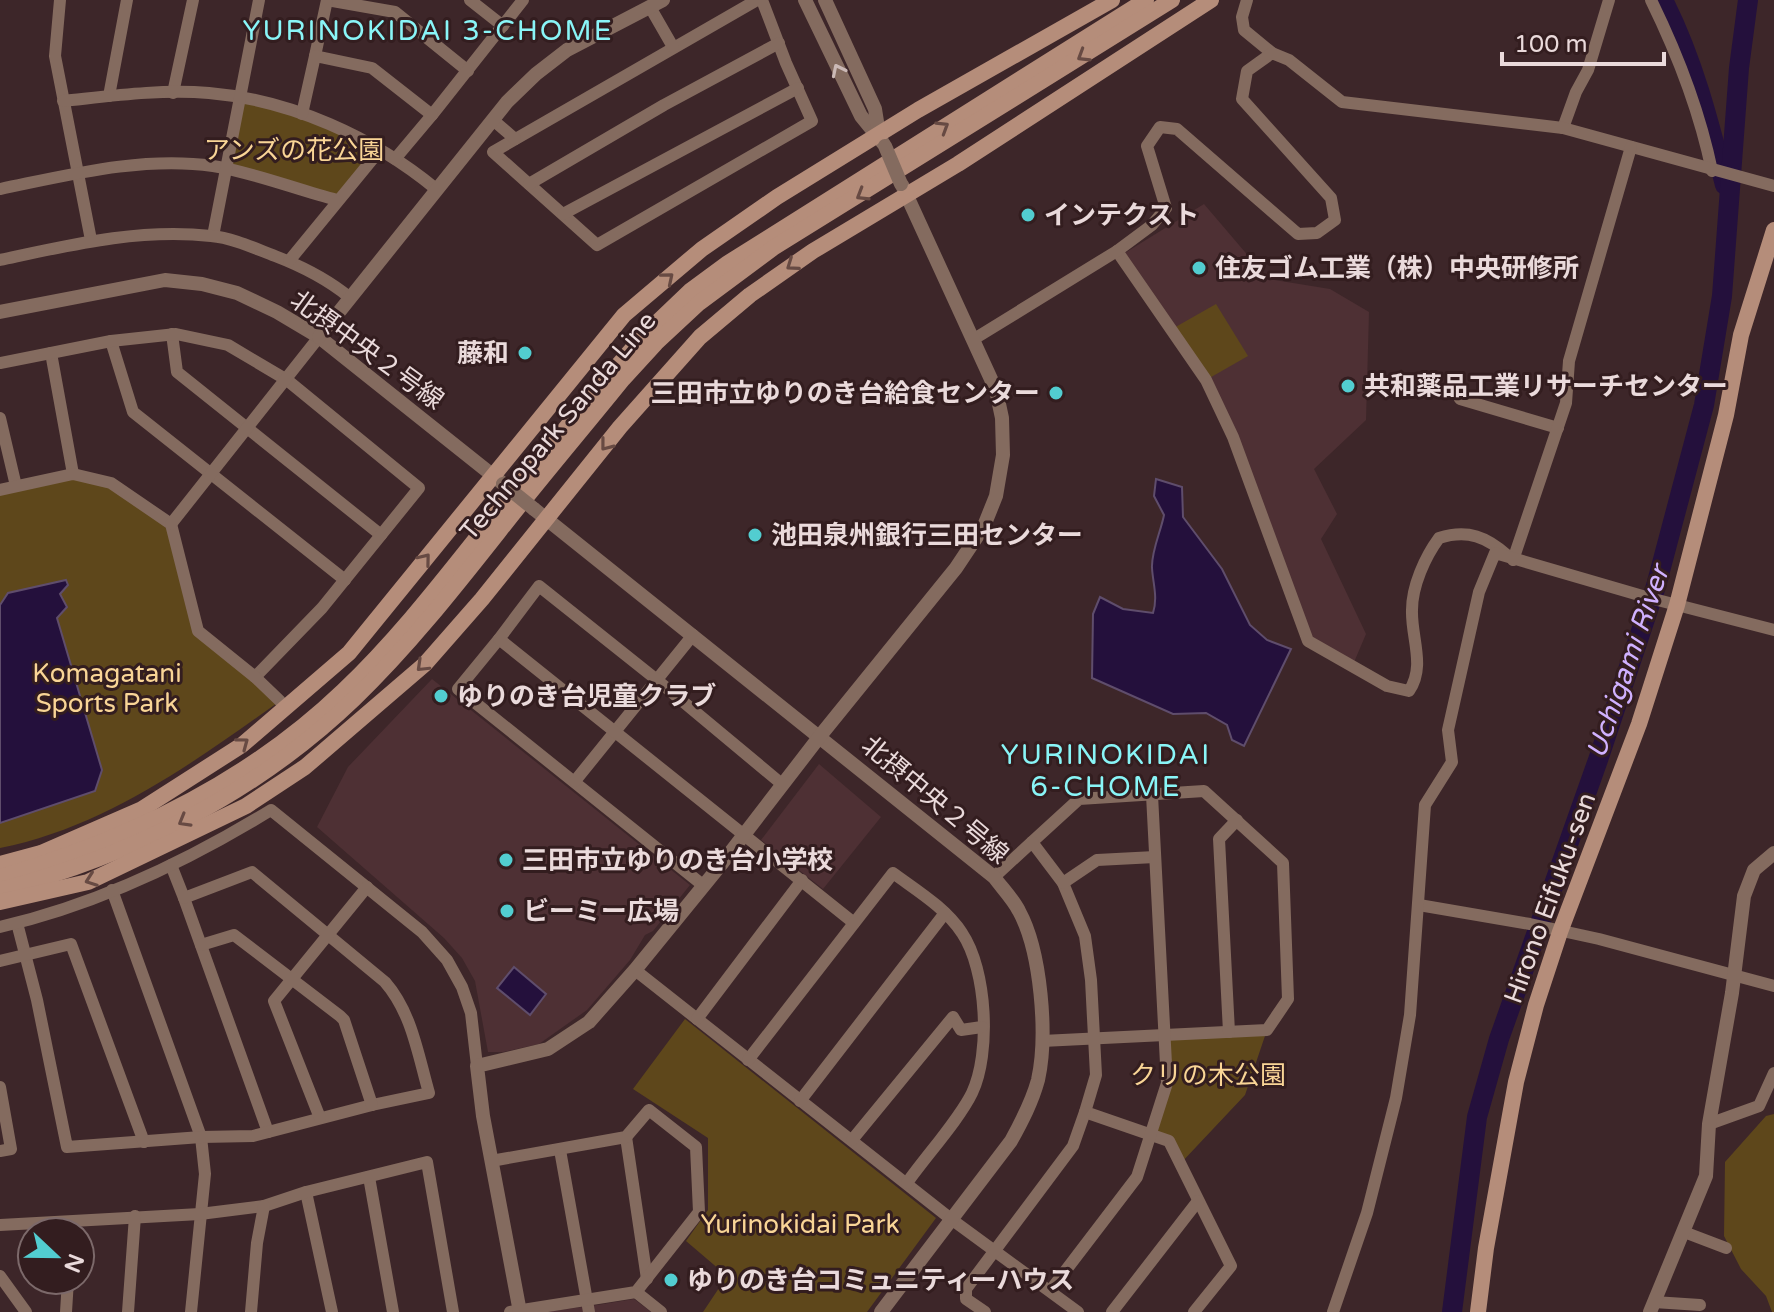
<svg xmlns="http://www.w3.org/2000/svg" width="1774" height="1312" viewBox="0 0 1774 1312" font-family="'Varela Round','Noto Sans JP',sans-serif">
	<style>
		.built { fill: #4e3034 }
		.green { fill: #5e471b }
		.water { fill: #24103c; stroke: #5f4d6c; stroke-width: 2 }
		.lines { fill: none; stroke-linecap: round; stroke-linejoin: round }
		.river { stroke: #24103c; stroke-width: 20 }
		.minor { stroke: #846b5f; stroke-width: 12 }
		.tertiary { stroke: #846b5f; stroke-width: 14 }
		.secondary { stroke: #b58d7a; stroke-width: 16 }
		.tertiary-bridge { stroke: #846b5f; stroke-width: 14 }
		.oneway { stroke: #674a43 }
		.oneway2 { stroke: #cbb9b6 }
		.poi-dot { fill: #52cdd0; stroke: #331d1f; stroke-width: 3 }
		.labels { text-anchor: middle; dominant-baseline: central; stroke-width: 6; stroke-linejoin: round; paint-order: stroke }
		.park-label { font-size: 26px; fill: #f9d596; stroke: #331d1f }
		.poi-label { font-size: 26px; font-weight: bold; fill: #eadadb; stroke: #331d1f; text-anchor: start }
		.street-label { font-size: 26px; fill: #eadadb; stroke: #331d1f }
		.neighbourhood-label { font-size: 28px; letter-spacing: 2px; fill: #89f5f7; stroke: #331d1f }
		.water-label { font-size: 28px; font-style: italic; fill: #d0b1ff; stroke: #331d1f }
	</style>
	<rect width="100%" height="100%" fill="#3d2629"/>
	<!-- built -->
	<g class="built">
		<path d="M1204,204L1268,279L1330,289L1369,312L1366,420L1314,469L1337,514L1321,539L1366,634L1352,667L1308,641L1206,380L1120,256Z"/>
		<path d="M432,679L690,885L653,931L645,935L630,960L587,1010L539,1044L503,1052H488L475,981L462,958L444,938L317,827L348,767Z"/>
		<path d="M819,764L881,817L823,889L761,840Z"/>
		<path d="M634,1299L651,1312H545L597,1305Z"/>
	</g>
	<!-- green -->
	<g class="green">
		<path d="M239,97L302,114L380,150L337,200L225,169Z"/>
		<path d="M1216,304L1248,356L1206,380L1172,329Z"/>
		<path d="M73,474L111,483L171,524L198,631L280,701C194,762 106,827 0,848V490Z"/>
		<path d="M685,1019L936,1218L867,1312H703L727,1276L686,1241L708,1210V1138L633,1089Z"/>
		<path d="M1267,1030L1245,1095L1180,1164L1169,1141L1151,1135L1167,1083L1166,1035Z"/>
		<path d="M1774,1114V1312H1772L1766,1296L1741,1269L1724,1236L1725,1162L1766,1116Z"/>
	</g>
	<!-- water -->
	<g class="water">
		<path d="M1156,479L1182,487L1183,517L1222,569L1250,625L1267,640L1291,649L1244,746L1232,740L1227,725L1206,713L1173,714L1092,678L1093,614L1100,597L1123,609L1153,613C1158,597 1153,584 1152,568C1151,552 1161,531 1164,515L1154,496Z"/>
		<path d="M66,580L68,585L60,594L67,607L57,618L102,770L95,791L0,823V605L8,593Z"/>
		<path d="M514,967L546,994L530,1015L497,988Z"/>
	</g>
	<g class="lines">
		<!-- river -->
		<g class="river">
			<path d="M1663,0C1693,59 1709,122 1725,185"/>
			<path d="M1452,1312L1477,1117L1499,1039L1598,760L1656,586L1704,405L1722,296L1739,68L1748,0"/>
		</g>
		<!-- minor -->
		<g class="minor">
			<path d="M60,0L55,56L91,240"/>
			<path d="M327,0L395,12L468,71"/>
			<path d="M470,0L503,26"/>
			<path d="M757,0L493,152L597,245L812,121L786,63L762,0"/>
			<path d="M1247,0L1242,17L1244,30L1272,53"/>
			<path d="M1651,0C1677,53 1700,113 1712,171"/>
			<path d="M650,7L673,47"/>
			<path d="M315,56L327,0"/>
			<path d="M173,93L193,0"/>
			<path d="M109,96L127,0"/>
			<path d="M63,101C111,96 160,89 209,93C291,100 373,137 436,189"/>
			<path d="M302,114L315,56L372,68L432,115L523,0"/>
			<path d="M493,120L515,139"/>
			<path d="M1563,128L1576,92L1588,70L1609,0"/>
			<path d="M395,159L432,115"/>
			<path d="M529,184L664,105L779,43"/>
			<path d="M0,189C69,175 142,156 213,166C252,172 298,190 337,200"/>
			<path d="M563,214L798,88"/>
			<path d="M213,236L259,0"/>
			<path d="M1117,251L1206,380L1233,437L1308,641L1387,686L1409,691C1426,666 1411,638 1412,610C1412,586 1425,557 1439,538C1468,529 1487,537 1508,556"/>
			<path d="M0,260C70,245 139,228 211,236C233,238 254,248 275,256C301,266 327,279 349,297"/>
			<path d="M289,261L380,150"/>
			<path d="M172,334L177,372L381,535"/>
			<path d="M974,339L1117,251L1152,225L1166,208L1147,146L1160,127L1177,129L1298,234L1317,233L1335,220L1331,198L1242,99L1247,71L1272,53L1289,60L1342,102L1563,128L1774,186"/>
			<path d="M111,341L133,412L345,580"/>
			<path d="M51,353L73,474"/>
			<path d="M0,363L111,341L176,334L228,345L287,380L419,488L322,608L255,677"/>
			<path d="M1460,399L1558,428"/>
			<path d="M0,418L16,486"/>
			<path d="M0,490L73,474L111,483L171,524L198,631L255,677L280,701"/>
			<path d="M171,524L319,337"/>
			<path d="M1513,560L1566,403L1569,361L1631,147"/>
			<path d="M499,639L458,689L704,886"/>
			<path d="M575,781L693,635"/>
			<path d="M783,785L657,680L539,586L499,639L854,923"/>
			<path d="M1032,842L1079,799L1204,791L1283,863L1288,999L1267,1030L1042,1041"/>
			<path d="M994,877L1032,842L1063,883L1085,936L1091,980L1096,1075L1085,1112L1169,1141L1231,1266L1194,1312"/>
			<path d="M1063,883L1097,860L1155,857"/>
			<path d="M112,890L201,1137L205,1174L191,1312"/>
			<path d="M184,898L268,1132"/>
			<path d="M1419,905L1530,924L1599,939L1774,986"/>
			<path d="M17,923L37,1000L67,1147L201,1137L253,1136L372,1105L429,1093C418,1055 412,1013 385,982L252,872L184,898L171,865"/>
			<path d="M0,927C96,905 188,861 271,810L422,932L447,960L462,987L471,1013L477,1066"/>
			<path d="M201,945L234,935L340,1016L344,1020L372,1105"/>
			<path d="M0,961L71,944L144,1142"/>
			<path d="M635,970L951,1219L1078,1312"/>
			<path d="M697,1019L802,880"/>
			<path d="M1229,1032L1219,839L1237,820"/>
			<path d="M748,1060L893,873C916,890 946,908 962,933C987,970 991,1053 972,1093C959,1120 925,1157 907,1183"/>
			<path d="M0,1087L11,1149L0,1151"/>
			<path d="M800,1101L945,913"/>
			<path d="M320,1118L274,1001L367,887"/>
			<path d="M1709,1124L1759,1106L1774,1073"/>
			<path d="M626,1137L647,1279"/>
			<path d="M852,1140L953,1017L961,1030L982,1027"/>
			<path d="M560,1150L589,1312"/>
			<path d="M491,1161L626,1137L649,1110L696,1147L699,1212L636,1292L510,1312"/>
			<path d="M369,1177L393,1312"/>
			<path d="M306,1192L332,1312"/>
			<path d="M0,1225L200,1214L264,1206L306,1192L427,1162L453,1312"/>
			<path d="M1684,1232L1726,1248"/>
			<path d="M0,1276L26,1312"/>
			<path d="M1050,1291L1137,1177L1167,1083L1152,795"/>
			<path d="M636,1292L661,1312"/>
			<path d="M1654,1302L1700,1305"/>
			<path d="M66,1312L68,1280"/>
			<path d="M128,1312L135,1216"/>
			<path d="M251,1312L257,1243L264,1206"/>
			<path d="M985,1312L966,1299V1289L1073,1146L1085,1112"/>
			<path d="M1112,1312L1198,1201"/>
			<path d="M1333,1312L1367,1213L1396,1098L1410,1015L1425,805L1452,762L1448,730L1479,592L1495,553L1646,597L1774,630"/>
		</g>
		<!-- tertiary -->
		<g class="tertiary">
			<path d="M805,0L861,116L883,143"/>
			<path d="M825,0L875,109L879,134"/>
			<path d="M0,312L165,280L202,284L237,293L277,312L319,337L501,482"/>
			<path d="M319,337L507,102L536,74L567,50L663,0"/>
			<path d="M534,509L994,877C1002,888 1013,899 1019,911C1041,951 1048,1035 1038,1080C1032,1102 1022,1121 1011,1141L881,1312"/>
			<path d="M520,1312L483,1116L477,1066L548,1049L589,1022L635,970L723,862L820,736L956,568L984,526L996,496L1003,455L1002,418L996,390L902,185"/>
			<path d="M1650,1312L1706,1176L1709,1124L1732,993L1744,896L1754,870L1774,853"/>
		</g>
		<!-- secondary -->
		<g class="secondary">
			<path d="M0,864L41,853L142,809L242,745L349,653L624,315L702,249L777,197L918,110L1112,0"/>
			<path d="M0,877C127,840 247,783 343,691C399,638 446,576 494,516C533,468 573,419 613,371L646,333L690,291L728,263L1146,0"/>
			<path d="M0,890C131,856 255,794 354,699C411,644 459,582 508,520C546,472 585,426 623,379L656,343L699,303L773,248L1172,0"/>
			<path d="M0,902L88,882L246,806L305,767L425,664L482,599L620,427L700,337L750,295L813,251L958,164L1211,0"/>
			<path d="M1478,1312L1486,1248L1516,1082L1536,1005L1560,932L1639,724L1677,605L1726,415L1741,335L1774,230"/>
		</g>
		<!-- tertiary-bridge -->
		<g class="tertiary-bridge">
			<path d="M885,146L901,184"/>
			<path d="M503,484L534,509"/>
		</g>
	</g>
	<!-- one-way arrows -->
	<defs><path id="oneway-chevron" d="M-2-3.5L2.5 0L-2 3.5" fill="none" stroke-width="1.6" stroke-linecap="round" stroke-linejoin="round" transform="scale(2)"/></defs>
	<g class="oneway">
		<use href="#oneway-chevron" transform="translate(1083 56) rotate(148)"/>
		<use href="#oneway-chevron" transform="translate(943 127) rotate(-32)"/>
		<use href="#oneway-chevron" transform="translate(862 195) rotate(149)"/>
		<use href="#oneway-chevron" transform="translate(792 265) rotate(145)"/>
		<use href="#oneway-chevron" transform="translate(668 278) rotate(-40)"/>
		<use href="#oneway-chevron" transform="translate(606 445) rotate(128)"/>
		<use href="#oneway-chevron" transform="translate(425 559) rotate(-51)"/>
		<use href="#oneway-chevron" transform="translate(422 666) rotate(136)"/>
		<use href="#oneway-chevron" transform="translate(243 743) rotate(-37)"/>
		<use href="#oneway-chevron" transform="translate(184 821) rotate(150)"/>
		<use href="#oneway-chevron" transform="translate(91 880) rotate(160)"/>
	</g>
	<use class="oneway2" href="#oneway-chevron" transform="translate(838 70) rotate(-116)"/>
	<!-- markers -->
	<g class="poi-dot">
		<circle cx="1028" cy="215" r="8"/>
		<circle cx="1199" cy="268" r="8"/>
		<circle cx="525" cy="353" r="8"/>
		<circle cx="1348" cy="386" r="8"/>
		<circle cx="1056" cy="393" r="8"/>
		<circle cx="755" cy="535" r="8"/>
		<circle cx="441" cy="696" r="8"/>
		<circle cx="506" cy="860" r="8"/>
		<circle cx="507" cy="911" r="8"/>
		<circle cx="671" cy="1280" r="8"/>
	</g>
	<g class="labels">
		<!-- park labels -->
		<g class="park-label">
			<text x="294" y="150">アンズの花公園</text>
			<text x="107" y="673">Komagatani<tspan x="107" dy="30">Sports Park</tspan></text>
			<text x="1208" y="1075">クリの木公園</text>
			<text x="800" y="1224">Yurinokidai Park</text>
		</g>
		<!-- poi labels -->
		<g class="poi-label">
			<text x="1044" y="215">インテクスト</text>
			<text x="1215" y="268">住友ゴム工業（株）中央研修所</text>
			<text x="509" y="353" text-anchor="end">藤和</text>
			<text x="1364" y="386">共和薬品工業リサーチセンター</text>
			<text x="1040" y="393" text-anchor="end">三田市立ゆりのき台給食センター</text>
			<text x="771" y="535">池田泉州銀行三田センター</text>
			<text x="457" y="696">ゆりのき台児童クラブ</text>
			<text x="522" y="860">三田市立ゆりのき台小学校</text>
			<text x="523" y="911">ビーミー広場</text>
			<text x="687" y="1280">ゆりのき台コミュニティーハウス</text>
		</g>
		<!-- street labels -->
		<g class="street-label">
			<text transform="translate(367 350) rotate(36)">北摂中央２号線</text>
			<text transform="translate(558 426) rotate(-50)">Technopark Sanda Line</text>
			<text transform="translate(935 800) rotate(40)">北摂中央２号線</text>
			<text transform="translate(1550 898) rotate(-70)">Hirono Eifuku-sen</text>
		</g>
		<!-- neighbourhood labels -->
		<g class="neighbourhood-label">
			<text x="428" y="31">YURINOKIDAI 3-CHOME</text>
			<text x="1106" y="755">YURINOKIDAI<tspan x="1106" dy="32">6-CHOME</tspan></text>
		</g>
		<!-- water labels -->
		<g class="water-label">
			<text transform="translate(1628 662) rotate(-71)">Uchigami River</text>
		</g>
	</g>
	<!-- north arrow -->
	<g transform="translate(56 1256) rotate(112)"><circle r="38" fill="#331d1f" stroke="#7c696a" stroke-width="2"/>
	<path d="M0-6L14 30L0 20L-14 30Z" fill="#52cdd0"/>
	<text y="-12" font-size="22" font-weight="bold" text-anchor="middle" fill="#eadadb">N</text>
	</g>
	<!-- scale -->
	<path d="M1502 52v12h162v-12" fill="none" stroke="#eadadb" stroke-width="4"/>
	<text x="1514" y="52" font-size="24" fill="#eadadb" stroke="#331d1f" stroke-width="6" paint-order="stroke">100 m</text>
</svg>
